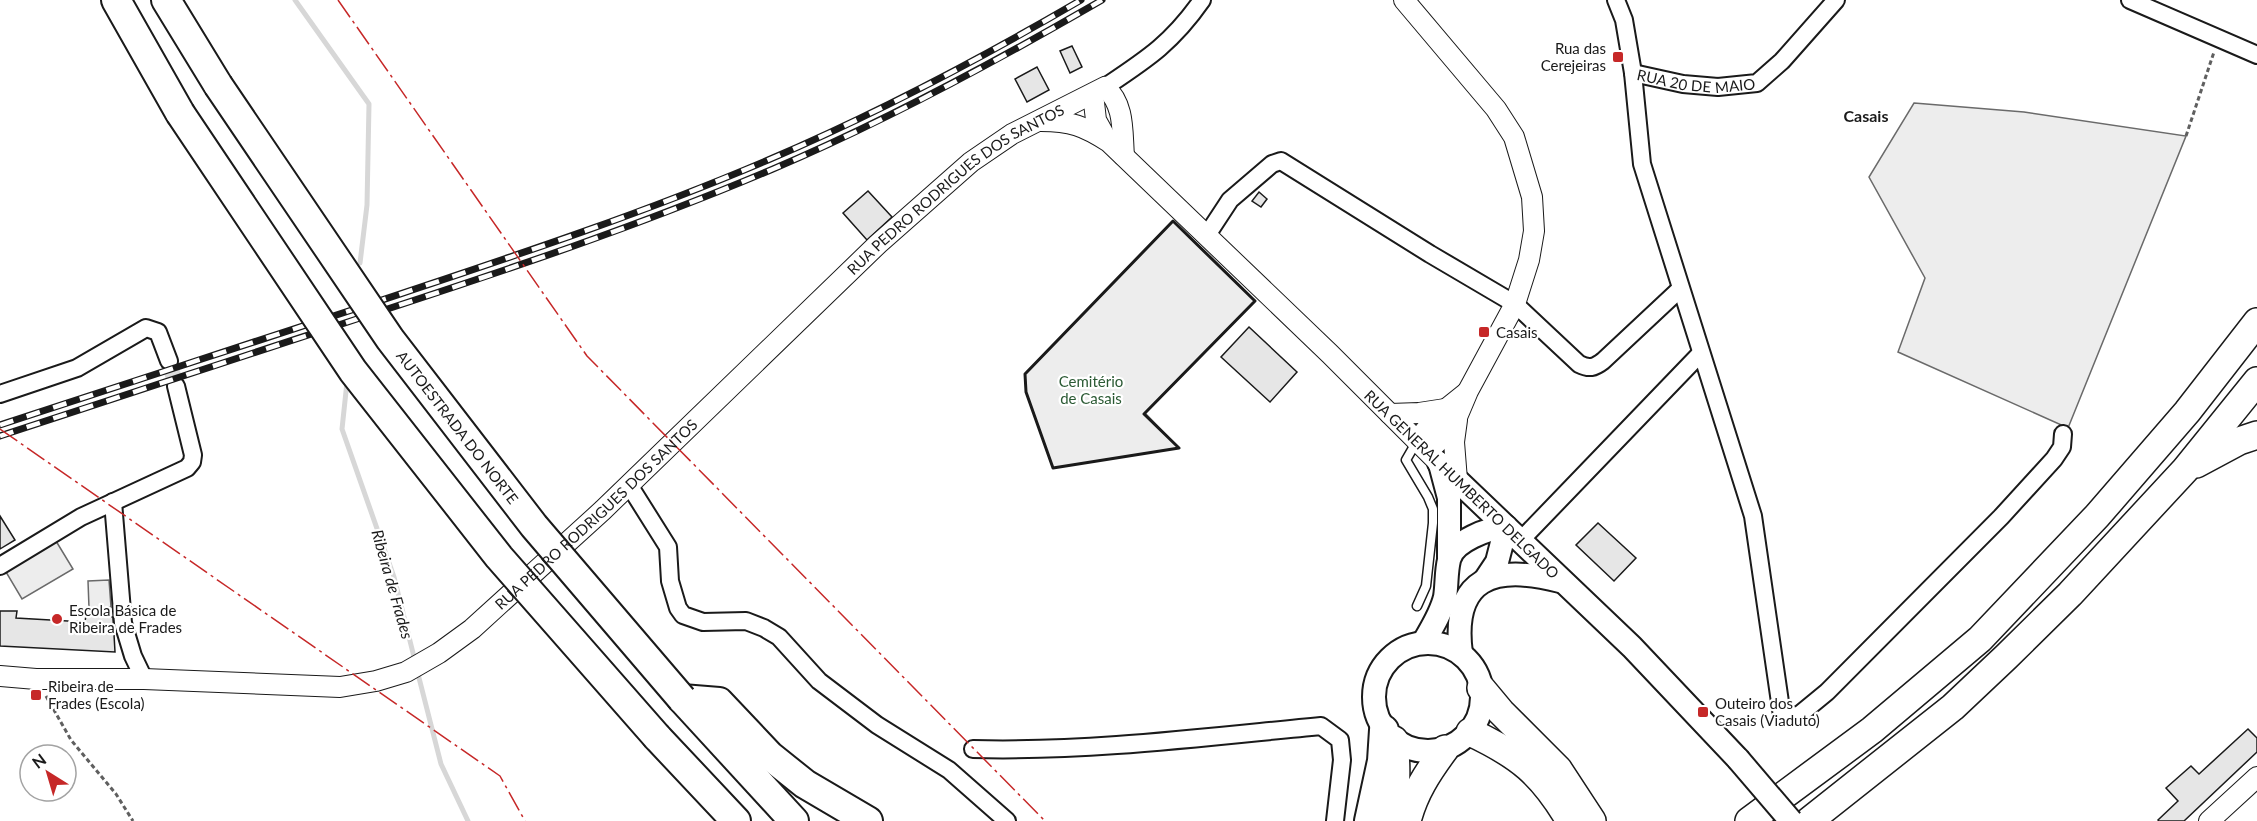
<svg xmlns="http://www.w3.org/2000/svg" width="2257" height="821" viewBox="0 0 2257 821" font-family="Lato,sans-serif">
	<style>
		.built { fill: #ededed; stroke: #6a6a6a; stroke-width: 1.5 }
		.lines { fill: none; stroke-linecap: round; stroke-linejoin: round }
		.stream { stroke: #d7d7d7; stroke-width: 5 }
		.building { fill: #e6e6e6; stroke: #1a1a1a; stroke-width: 1.5 }
		.minor-tunnel { stroke: #ddd; stroke-width: 16; stroke-dasharray: 16 8; stroke-linecap: butt }
		.service-casing { stroke: #1a1a1a; stroke-width: 11 }
		.minor-casing { stroke: #1a1a1a; stroke-width: 20 }
		.tertiary-casing { stroke: #1a1a1a; stroke-width: 22 }
		.secondary-casing { stroke: #1a1a1a; stroke-width: 26 }
		.trunk-casing { stroke: #1a1a1a; stroke-width: 30 }
		.motorway-casing { stroke: #1a1a1a; stroke-width: 32 }
		.path { stroke: #5f5f5f; stroke-width: 3; stroke-dasharray: 4.5 3; stroke-linecap: butt }
		.service { stroke: #fff; stroke-width: 8 }
		.minor { stroke: #fff; stroke-width: 16 }
		.tertiary { stroke: #fff; stroke-width: 20 }
		.secondary { stroke: #fff; stroke-width: 22 }
		.trunk { stroke: #fff; stroke-width: 27 }
		.motorway { stroke: #fff; stroke-width: 28 }
		.rail-casing { stroke: #1a1a1a; stroke-width: 7 }
		.rail { stroke: #fff; stroke-width: 4.5; stroke-dasharray: 14; stroke-linecap: butt }
		.secondary-bridge-casing { stroke: #1a1a1a; stroke-width: 26; stroke-linecap: butt }
		.motorway-bridge-casing { stroke: #1a1a1a; stroke-width: 32; stroke-linecap: butt }
		.secondary-bridge { stroke: #fff; stroke-width: 22 }
		.motorway-bridge { stroke: #fff; stroke-width: 28 }
		.wall { stroke: #1a1a1a; stroke-width: 3 }
		.power { stroke: #c62828; stroke-width: 1.5; stroke-dasharray: 21 4.5 3 4.5; stroke-linecap: butt }
		.poi-dot { fill: #c62828; stroke: #fff; stroke-width: 2 }
		.labels { text-anchor: middle; dominant-baseline: central; stroke-width: 4.5; stroke-linejoin: round; paint-order: stroke }
		.poi-label { font-size: 15px; fill: #1a1a1a; stroke: #fff; text-anchor: start }
		.street-label { font-size: 15px; fill: #1a1a1a; stroke: #fff }
		.park-label { font-size: 15px; fill: #2b5a34; stroke: #fff }
		.neighbourhood-label { font-size: 16px; font-weight: bold; fill: #1a1a1a; stroke: #fff }
		.water-label { font-size: 16px; font-style: italic; fill: #1a1a1a; stroke: #fff }
	</style>
	<rect width="100%" height="100%" fill="#fff"/>
	<!-- built -->
	<g class="built">
		<path d="M1914,103L2024,112L2186,136L2068,428L1898,352L1925,278L1869,177Z"/>
		<path d="M1173,221L1255,301L1145,413L1179,448L1053,468L1026,392L1025,374Z"/>
		<path d="M56,541L73,569L22,599L6,572Z"/>
		<path d="M109,580L111,607L89,608L88,581Z"/>
	</g>
	<g class="lines">
		<!-- stream -->
		<g class="stream">
			<path d="M295,0L369,104L367,205L360,263"/>
			<path d="M347,382L342,429L394,577L415,661"/>
			<path d="M417,670L441,764L468,821"/>
		</g>
	</g>
	<!-- building -->
	<g class="building">
		<path d="M1072,46L1082,67L1070,73L1060,51Z"/>
		<path d="M1037,67L1049,90L1027,102L1015,79Z"/>
		<path d="M868,191L892,217L867,240L843,213Z"/>
		<path d="M1259,192L1267,199L1261,207L1252,201Z"/>
		<path d="M1249,327L1297,372L1270,402L1221,357Z"/>
		<path d="M0,516L15,540L0,549Z"/>
		<path d="M1598,523L1636,558L1614,581L1576,545Z"/>
		<path d="M0,611H17L16,618L85,622L86,615L113,617L115,652L0,646Z"/>
		<path d="M2248,729L2257,738V752L2184,821H2159L2158,820L2178,801L2166,788L2191,766L2199,774Z"/>
	</g>
	<g class="lines">
		<!-- minor-tunnel -->
		<path class="minor-tunnel" d="M169,361L176,386"/>
		<!-- service casing -->
		<g class="service-casing">
			<path id="service" d="M1417,441L1406,460L1428,497L1433,509V523L1426,586L1417,606"/>
		</g>
		<!-- minor casing -->
		<g class="minor-casing">
			<g id="minor">
				<path d="M1616,0L1624,20L1633,73L1642,164L1753,516L1782,716L1799,715L1827,692L2001,517L2054,459L2062,447L2063,434"/>
				<path d="M2130,0L2257,55"/>
				<path id="s1" d="M1633,73L1683,84L1718,87L1757,83L1782,61L1836,0"/>
				<path d="M1105,87C1147,59 1172,43 1202,0"/>
				<path d="M1207,235L1230,200L1272,164L1281,161L1430,254L1515,304L1579,364C1589,369 1594,368 1603,361L1680,289"/>
				<path d="M0,394L77,368L146,328L158,332L169,361"/>
				<path d="M629,485L668,547L670,581L678,608L683,615L703,622L746,621L764,628L779,637L819,681L877,725L949,770L1007,821"/>
				<path d="M113,502L123,623L133,656L144,679"/>
				<path d="M1520,541L1700,354"/>
				<path d="M0,566L81,517L187,468L192,462L193,455L176,386"/>
				<path d="M973,749C1089,752 1206,737 1321,726L1340,740L1342,760L1335,821"/>
			</g>
		</g>
		<!-- tertiary casing -->
		<g class="tertiary-casing">
			<g id="tertiary">
				<path d="M1404,0L1496,109L1514,137L1532,197L1534,231L1529,260L1515,304L1468,391L1457,417L1445,435L1428,451"/>
				<path d="M1093,94L1096,120L1107,140"/>
				<path d="M1041,121C1071,121 1084,126 1109,142L1330,354L1439,463"/>
				<path d="M1390,414L1419,413L1445,409"/>
				<path d="M1457,420L1454,442L1457,480"/>
				<path d="M1417,441L1436,417L1466,393"/>
				<path id="s2" d="M0,676L36,679H144L340,687L376,681L406,672L439,653L472,629L603,510L878,244L971,162L1012,134L1105,87C1125,105 1122,131 1124,156"/>
				<path d="M2209,821L2257,777"/>
			</g>
		</g>
		<!-- secondary casing -->
		<g class="secondary-casing">
			<g id="secondary">
				<path d="M1439,463L1632,647L1738,759"/>
				<path d="M1440,464L1449,498V557"/>
				<path d="M1485,580L1497,562L1506,527"/>
				<circle cx="1428" cy="697" r="54"/>
				<path d="M1423,643C1431,629 1441,614 1445,597C1447,585 1446,572 1449,560C1453,541 1489,528 1506,527"/>
				<path d="M1461,654C1451,577 1494,564 1560,581"/>
			</g>
		</g>
		<!-- trunk casing -->
		<g class="trunk-casing">
			<g id="trunk">
				<path d="M2196,464L2239,441L2257,435"/>
				<path d="M1481,688L1501,712L1558,769L1592,821"/>
				<path d="M1470,732C1519,755 1542,773 1570,821"/>
				<path d="M1391,821C1397,793 1397,768 1394,740"/>
				<path d="M1407,821C1414,793 1428,772 1445,749"/>
				<path d="M1749,821L1872,730L1980,639L2097,516L2187,412L2257,322"/>
				<path d="M1809,821L1953,707L2006,657L2070,594L2185,470L2257,381"/>
			</g>
		</g>
		<!-- motorway casing -->
		<g class="motorway-casing">
			<g id="motorway">
				<path d="M116,0L180,113"/>
				<path d="M166,0L218,85"/>
				<path d="M682,699L719,702L770,756L805,784L868,821"/>
				<path d="M682,699L794,821"/>
				<path d="M657,737L736,821"/>
				<path d="M1369,821L1382,761L1384,730"/>
			</g>
		</g>
		<!-- path -->
		<g class="path">
			<path d="M2186,136L2214,52"/>
			<path d="M46,696L71,740L116,794L133,821"/>
		</g>
		<!-- service -->
		<use href="#service" class="service"/>
		<!-- minor -->
		<use href="#minor" class="minor"/>
		<!-- tertiary -->
		<use href="#tertiary" class="tertiary"/>
		<!-- secondary -->
		<use href="#secondary" class="secondary"/>
		<!-- trunk -->
		<use href="#trunk" class="trunk"/>
		<!-- motorway -->
		<use href="#motorway" class="motorway"/>
		<!-- rail casing -->
		<g class="rail-casing">
			<g id="rail">
				<path d="M0,425C122,385 245,345 367,305C502,260 637,216 768,160C876,114 980,59 1081,0"/>
				<path d="M0,436C121,396 242,357 363,317C501,272 639,226 773,169C886,121 995,62 1102,0"/>
			</g>
		</g>
		<!-- rail -->
		<use href="#rail" class="rail"/>
		<!-- secondary-bridge casing -->
		<g class="secondary-bridge-casing">
			<path id="secondary-bridge" d="M1738,759L1791,821"/>
		</g>
		<!-- motorway-bridge casing -->
		<g class="motorway-bridge-casing">
			<g id="motorway-bridge">
				<path id="s3" d="M218,85L390,339L534,526L682,699"/>
				<path d="M180,113L353,371L499,557L657,737"/>
			</g>
		</g>
		<!-- secondary-bridge -->
		<use href="#secondary-bridge" class="secondary-bridge"/>
		<!-- motorway-bridge -->
		<use href="#motorway-bridge" class="motorway-bridge"/>
		<!-- wall -->
		<path class="wall" d="M1173,221L1255,301L1144,414L1179,448L1053,468L1026,392L1025,374Z"/>
		<!-- power -->
		<g class="power">
			<path d="M338,0L587,356L1045,821"/>
			<path d="M0,429L500,776L525,821"/>
		</g>
	</g>
	<!-- markers -->
	<g class="poi-dot">
		<rect x="1612" y="51" width="12" height="12" rx="3"/>
		<rect x="1478" y="326" width="12" height="12" rx="3"/>
		<circle cx="57" cy="619" r="6"/>
		<rect x="30" y="689" width="12" height="12" rx="3"/>
		<rect x="1697" y="706" width="12" height="12" rx="3"/>
	</g>
	<g class="labels">
		<!-- poi labels -->
		<g class="poi-label">
			<text x="1606" y="48" text-anchor="end">Rua das<tspan x="1606" dy="17">Cerejeiras</tspan></text>
			<text x="1496" y="332">Casais</text>
			<text x="69" y="610">Escola Básica de<tspan x="69" dy="17">Ribeira de Frades</tspan></text>
			<text x="48" y="686">Ribeira de<tspan x="48" dy="17">Frades (Escola)</tspan></text>
			<text x="1715" y="703">Outeiro dos<tspan x="1715" dy="17">Casais (Viaduto)</tspan></text>
		</g>
		<!-- street labels -->
		<g class="street-label">
			<text stroke="none"><textPath href="#s1" startOffset="64">RUA 20 DE MAIO</textPath></text>
			<text stroke="none"><textPath href="#s2" startOffset="1142">RUA PEDRO RODRIGUES DOS SANTOS</textPath></text>
			<text stroke="none"><textPath href="#s3" startOffset="418">AUTOESTRADA DO NORTE</textPath></text>
			<text transform="translate(1462 484) rotate(44)">RUA GENERAL HUMBERTO DELGADO</text>
			<text stroke="none"><textPath href="#s2" startOffset="656">RUA PEDRO RODRIGUES DOS SANTOS</textPath></text>
		</g>
		<!-- park labels -->
		<g class="park-label">
			<text x="1091" y="381">Cemitério<tspan x="1091" dy="17">de Casais</tspan></text>
		</g>
		<!-- neighbourhood labels -->
		<g class="neighbourhood-label">
			<text x="1866" y="115">Casais</text>
		</g>
		<!-- water labels -->
		<g class="water-label">
			<text transform="translate(393 584) rotate(74)">Ribeira de Frades</text>
		</g>
	</g>
	<!-- north arrow -->
	<g transform="translate(48 773) rotate(323)"><circle r="28" fill="#ffffff" stroke="#a3a3a3" stroke-width="1.5"/>
	<path d="M0-4.5L10 22L0 15L-10 22Z" fill="#c62828"/>
	<text y="-9" font-size="16" font-weight="bold" text-anchor="middle" fill="#1a1a1a">N</text>
	</g>
</svg>
